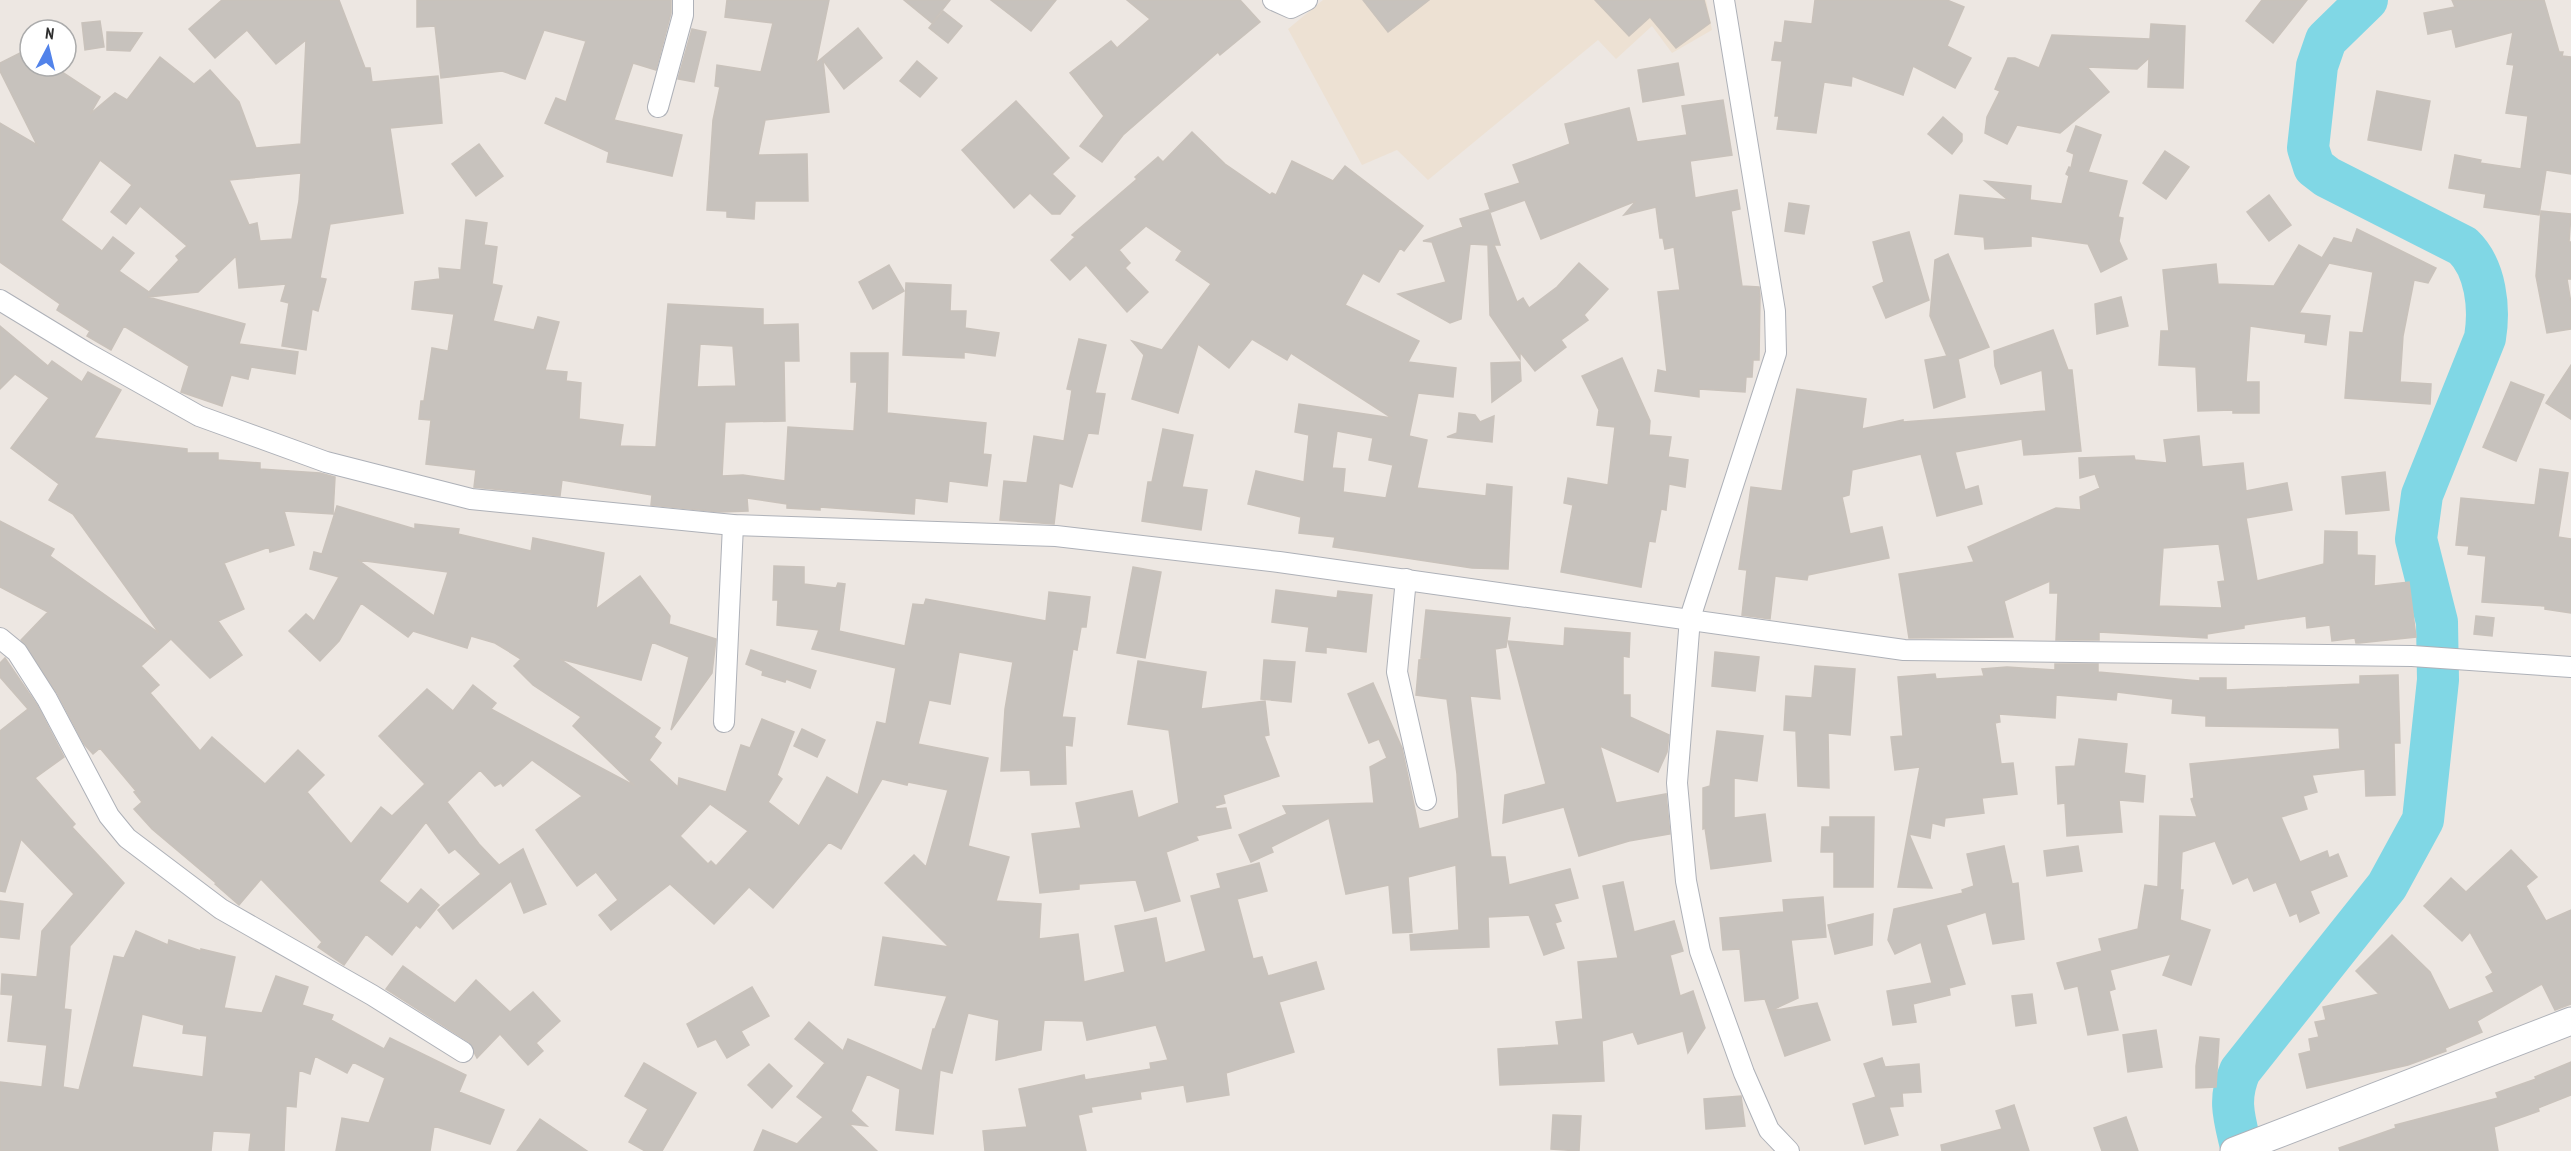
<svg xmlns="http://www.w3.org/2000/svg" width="2571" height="1151" viewBox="0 0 2571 1151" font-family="'PT Sans Narrow',sans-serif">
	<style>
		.education { fill: #ede1d3 }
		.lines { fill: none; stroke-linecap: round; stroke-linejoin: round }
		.river { stroke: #80d7e5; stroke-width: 42 }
		.building { fill: #c7c2bd; stroke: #c9c2bb; stroke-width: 1.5; fill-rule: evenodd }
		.street-casing { stroke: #aeb1b8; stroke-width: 22 }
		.secondary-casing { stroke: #aeb1b8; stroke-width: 29 }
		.street { stroke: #fff; stroke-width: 20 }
		.secondary { stroke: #fff; stroke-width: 27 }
	</style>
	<rect width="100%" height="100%" fill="#ede7e2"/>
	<!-- education -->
	<path class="education" d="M1323,0H1706L1712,30L1672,53L1652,26L1616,59L1598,40L1428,180L1397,150L1362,165L1288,29Z"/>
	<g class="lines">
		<!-- river -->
		<path class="river" d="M2242,1151C2235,1120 2227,1101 2240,1071L2387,886L2423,820L2438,680L2437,622L2416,539L2422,495L2485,338C2490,308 2486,268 2463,246L2327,177L2314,167L2308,148L2317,66L2326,40L2367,0"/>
	</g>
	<!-- building -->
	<g class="building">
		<path d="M222,0H339L365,68H370L372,82L438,76L442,123L390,128L403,213L330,224L320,278L326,279L318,311L312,309L306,350L282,346L289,303L281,301L286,284L239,288L236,256L198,292L148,297L245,324L239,344L298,352L295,374L251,367L248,379L231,375L222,406L181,392L189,366L124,326L111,350L87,336L90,331L57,310L60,304L0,262V123L37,145L0,71V63L30,48V66H53L100,97L90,114L115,93L127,100L160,57L194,84L210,70L239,102L256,148L301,144L306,40L276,64L247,30L215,58L189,29ZM100,160L132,185L111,212L126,224L140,206L187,246L176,256L179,260L149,292L119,271L134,253L113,237L102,251L61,220ZM301,173L299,201L292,239L260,241L257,223L249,225L229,180Z"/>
		<path d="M417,0H671V13L656,70L633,63L614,120L682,135L672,176L607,162L609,152L545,123L556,98L566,102L586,41L544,30L525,79L502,71L441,78L435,26L417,27Z"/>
		<path d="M727,0H829L816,63L858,28L882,58L844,89L823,60L829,112L765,120L758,155L807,154L808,201H755L754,219L727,217V211L707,210L713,120L720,87L715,86L717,65L761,72L773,23L725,17Z"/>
		<path d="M904,0H950L932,23Z"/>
		<path d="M991,0H1056L1031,31Z"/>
		<path d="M1127,0H1240L1260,22L1220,55L1218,52L1123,135L1102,162L1080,146L1104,116L1070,73L1111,41L1117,48L1150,19Z"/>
		<path d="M1363,0H1429L1388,32Z"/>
		<path d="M1595,0H1704L1710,23L1676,48L1650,17L1629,36Z"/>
		<path d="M1815,0H1947L1964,7L1947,46L1971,58L1955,88L1913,66L1903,95L1852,76L1851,86L1824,82L1816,133L1777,129L1779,116H1775L1782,61L1772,60L1775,42L1782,43L1785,21L1812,24Z"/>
		<path d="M2262,0H2307L2273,43L2246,21Z"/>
		<path d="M2452,0H2544L2559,52H2563L2562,56L2571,57V174L2546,170L2539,215L2484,207L2486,194L2449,188L2455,155L2481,160L2480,163L2521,169L2528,116L2506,113L2514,65L2507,64L2513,32L2456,47L2452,29L2428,34L2424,13L2455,7Z"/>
		<path d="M943,11L962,26L948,43L929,28Z"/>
		<path d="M100,21L104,47L85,50L82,23Z"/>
		<path d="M2151,24L2185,26L2183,88L2148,87L2149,58L2137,69L2087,67L2109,92L2060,133L2017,125L2007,144L1985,133L1987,117L2000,91L1995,89L2008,58H2015L2039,68L2052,35L2150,39Z"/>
		<path d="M692,29L706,32L694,82L678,79Z"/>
		<path d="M107,32L142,33L130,51L107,50Z"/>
		<path d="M917,61L937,78L920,97L900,81Z"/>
		<path d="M1678,63L1684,95L1643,102L1638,70Z"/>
		<path d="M2377,91L2430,101L2421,150L2368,140Z"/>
		<path d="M1723,100L1732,155L1690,161L1695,198L1737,190L1740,209L1731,211L1742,286L1759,287L1760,296L1759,360H1753L1752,377H1746L1745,392L1699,389V397L1655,391L1658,370L1667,372L1658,292L1680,290L1674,247L1665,249L1663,238H1660L1656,207L1624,215L1636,201L1541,239L1525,200L1491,212L1485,194L1520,183L1513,165L1570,144L1565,124L1629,108L1637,142L1687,135L1682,106Z"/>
		<path d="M1016,101L1069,158L1052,174L1075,196L1060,214H1052L1030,193L1014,208L962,150Z"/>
		<path d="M1943,117L1962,134V141L1952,154L1928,134Z"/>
		<path d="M2076,126L2101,135L2088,172L2127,181L2118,217L2123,218L2119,241L2127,259L2101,272L2088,244L2031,236V246L1985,249L1984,237L1955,234L1960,195L2008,200L1985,181L2031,186L2030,200L2062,204L2069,176L2066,174L2069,167L2071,168L2074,154L2067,151Z"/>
		<path d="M1192,132L1225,164L1270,195L1272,193L1276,195L1292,161L1333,181L1345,166L1423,226L1404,251L1400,248L1379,282L1363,273L1345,305L1419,341L1408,362L1456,368L1453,397L1418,393L1409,436L1427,440L1417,488L1486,496L1487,484L1512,487L1508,569L1472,568L1333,547L1335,537L1299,533L1301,517L1248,504L1256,471L1304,482L1309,435L1295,432L1299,404L1392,418L1291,353L1287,360L1252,339L1229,368L1198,344L1178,413L1132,399L1144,355L1132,341L1162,350L1211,284L1176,260L1182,251L1146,226L1119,250L1130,263L1125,268L1148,292L1127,312L1086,265L1070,280L1051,260L1075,237L1072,235L1137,179L1135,177L1158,157L1163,162ZM1337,431L1373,438L1369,460L1393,465L1386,498L1343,492L1345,469L1332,468Z"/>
		<path d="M479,144L503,176L476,196L452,164Z"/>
		<path d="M2165,151L2189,167L2166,199L2143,183Z"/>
		<path d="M2269,195L2291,225L2269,241L2247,212Z"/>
		<path d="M1789,203L1809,206L1804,234L1785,231Z"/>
		<path d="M1489,210L1500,245H1494L1517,302L1523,298L1529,308L1557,287L1579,263L1608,289L1584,315L1588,320L1561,340L1566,347L1535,371L1520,352V359L1490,315L1488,245L1470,244L1461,319L1450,323L1398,294L1446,282L1432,242L1423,241L1463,227L1460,219Z"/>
		<path d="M2541,211L2571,214L2569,242H2571V279H2567L2571,303V329L2547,333L2536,276Z"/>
		<path d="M466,220L487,223L484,245L497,247L492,284L502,286L493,321L534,330L538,317L559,322L545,370L567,372L566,381L581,383L579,419L623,425L620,446L656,447L668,304L763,309V325L798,324L799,361H784L785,421L725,422L722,476L743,475L785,481L788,427L854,431L857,382H851V353H888L887,413L986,423L983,454L991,455L987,486L949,481L947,502L915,498L914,514L820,507V510L787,508V504L747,498L748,511L719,512L651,505L652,495L562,480L560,496L474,487L476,470L426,464L431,420L419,419L421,401H424L432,348L448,351L454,314L412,309L415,282L440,279L439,268L461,270ZM700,344L733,346L736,386L697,387Z"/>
		<path d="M2357,229L2436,268L2428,283L2414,280L2403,336L2400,382L2431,384L2430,404L2345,398L2350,332L2363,333L2373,272L2329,263L2299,313L2330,316L2326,345L2305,342L2306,334L2250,326L2246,382H2259V413H2233V410L2198,411L2196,367L2159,365L2161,331H2169L2163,270L2216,264L2218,284L2274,286L2299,245L2322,258L2334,238L2352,243Z"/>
		<path d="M1909,232L1929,300L1886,318L1873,287L1884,282L1873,242Z"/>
		<path d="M1948,254L1989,347L1958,359L1965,397L1934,408L1925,360L1947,356L1930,316L1935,260Z"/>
		<path d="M889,265L904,291L873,309L859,282Z"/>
		<path d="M906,283L951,285L950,311H966L965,328L999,333L995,356L964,352V358L903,355Z"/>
		<path d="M2121,297L2128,326L2097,334L2095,304Z"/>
		<path d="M0,326L48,366L52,361L82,382L88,372L121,390L94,438L187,449V453H218V460L260,463V469L320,473L335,477L333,514L284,511L294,545L270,552L269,547L224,563L244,609L218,621L242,655L210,678L171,639L141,666L159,685L150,693L200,751L212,737L265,784L298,750L324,775L307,792L351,844L381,807L392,816L425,784L379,736L427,689L453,711L473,685L496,703L491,709L635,786L573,726L581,717L533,685L514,666L521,659L495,643L471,636L467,648L413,631L408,637L361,603L339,641L320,661L289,631L306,614L314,621L339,577L310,569L314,552L322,554L337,506L415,529V524L459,529L458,534L531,551L533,538L604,553L596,609L640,576L670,616L669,624L716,639L712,673L671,730L689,657L652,642L641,680L560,659L660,728L654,737L661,743L649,760L678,787L679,778L726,792L741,745L750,748L762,719L794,732L777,775L782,779L768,802L799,826L827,777L858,795L877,722L886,724L896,668L812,649L819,630L777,625L778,600H773L774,566L804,567V584L836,588L838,583L845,584L839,631L905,646L913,604L924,605L926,599L1046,621L1049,592L1090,597L1086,627H1081L1077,650L1073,649L1062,717L1075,718L1072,746L1065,745L1066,784L1031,785L1030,770L1001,771L1005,709L1013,662L959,652L950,704L929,700L918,744L988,758L968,846L1009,857L996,901L1041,904L1039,939L1078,934L1084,982L1125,972L1115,926L1156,918L1165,963L1206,951L1191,896L1221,888L1217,874L1259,863L1267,891L1237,899L1253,959L1262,957L1268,976L1316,962L1324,989L1279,1002L1294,1052L1226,1073L1229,1095L1187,1102L1184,1085L1140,1092L1141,1099L1091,1107L1092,1112L1078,1115L1086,1151H985L983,1131L1027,1127L1019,1089L1084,1075L1085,1080L1151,1069L1150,1063L1168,1060L1156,1025L1087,1040L1083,1021L1044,1020L1041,1050L996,1060L999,1020L968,1013L952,1073L940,1070L933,1134L896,1130L900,1089L867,1074L851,1111L867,1126L849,1124L877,1151H754L763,1130L797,1144L823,1117L797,1097L825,1063L795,1039L809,1022L843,1051L848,1039L922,1071L933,1029H935L947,996L875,985L883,937L949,947L885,883L914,855L926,867L948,790L908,782L907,785L882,779L841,849L829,842L773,908L749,887L714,924L670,884L611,930L599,915L618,900L596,872L577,886L536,830L582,796L532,760L503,786L501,783L495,786L480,770L447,802L479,844L499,865L523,849L546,904L524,913L511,881L453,929L438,910L481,874L455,849L449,853L426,822L379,881L408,904L421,889L439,905L420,928L416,925L392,955L366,934L344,965L318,947L322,942L261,879L239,905L215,884L216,883L152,829L134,809L142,802L134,792L136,791L100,748L93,754L84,744L57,693L21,640L48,612L0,587V521L54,549L50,556L159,633L73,514L49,500L59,484L11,448L49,398L15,374L0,389ZM358,560L448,572L434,616ZM710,804L748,831L716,866L711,861L708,864L680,836Z"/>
		<path d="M2053,330L2068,370H2072L2081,451L2024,455L2022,439L1955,452L1965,490L1978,486L1982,504L1937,516L1921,454L1852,470L1849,495L1842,497L1850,534L1882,527L1889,558L1808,575L1807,580L1775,576L1770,619L1742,615L1747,570L1739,569L1751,487L1782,491L1797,389L1866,399L1862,429L1903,420V422L2046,411L2042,370L2001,384L1995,366L1994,351Z"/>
		<path d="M1079,339L1106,345L1095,393L1105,394L1098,434L1088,433L1072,487L1059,483L1054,524L1000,520L1004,481L1027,483L1034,436L1064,441L1072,390L1067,389Z"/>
		<path d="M1622,358L1650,421L1649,435L1671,437L1668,457L1688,460L1685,487L1669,484L1666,510L1661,509L1655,542L1649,541L1641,587L1561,572L1573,505L1564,503L1568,478L1608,485L1615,427L1597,425L1599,410L1582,376Z"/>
		<path d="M1520,362L1521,381L1492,402L1491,363Z"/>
		<path d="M2571,365V419L2546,403Z"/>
		<path d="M2511,382L2544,395L2516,461L2483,447Z"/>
		<path d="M1459,413L1475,415L1480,422L1494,416L1492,442L1447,437L1457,433Z"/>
		<path d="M1163,429L1193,435L1182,487L1207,490L1201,530L1142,521L1148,482H1152Z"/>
		<path d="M2199,436L2202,467L2243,463L2246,491L2287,483L2292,510L2246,518L2257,581L2324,564L2325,531L2357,532V555L2375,556L2374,586L2409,582L2416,637L2359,643H2356L2355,638L2332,641L2330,625L2307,628L2306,616L2244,625V628L2207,634V638L2099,632V640H2056L2058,593H2050V581L2004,601L2013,637L1909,638L1899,574L1974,562L1968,547L2056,508L2081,510L2080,497L2100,488L2095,474L2080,478L2079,458L2134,456L2135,460L2167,463L2164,440ZM2219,544L2225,581L2218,582L2222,608L2159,606L2163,548Z"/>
		<path d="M2540,469L2568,473L2558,537L2571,539V613L2545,609V606L2482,602L2486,556L2468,554L2469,546L2456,545L2461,498L2535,505Z"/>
		<path d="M2385,472L2389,510L2346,514L2342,477Z"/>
		<path d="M1133,567L1161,572L1145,658L1117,653Z"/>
		<path d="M1276,590L1337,598L1338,591L1372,595L1366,652L1326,647V653L1306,651L1309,627L1272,622Z"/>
		<path d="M1426,610L1510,618L1506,647L1495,649L1500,699L1470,696L1491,857H1505L1509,885L1570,869L1578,898L1554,904L1561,921L1555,923L1564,948L1544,955L1529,915L1488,917L1489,947L1411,950L1410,935L1459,930L1456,865L1408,877L1412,932L1393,933L1389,885L1346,894L1329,818L1271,847L1273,852L1251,862L1239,835L1287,814L1283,806L1374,803L1370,767L1387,758L1379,739L1369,743L1348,694L1373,683L1402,748L1419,829L1459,818L1457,774L1447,699L1416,695L1419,660L1429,659L1421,658Z"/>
		<path d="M2476,616L2494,618L2492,636L2474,634Z"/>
		<path d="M1565,628L1630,633L1629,657L1623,656V695H1630V717L1669,735L1667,752L1658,772L1600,746L1616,803L1666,794L1670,834L1629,841L1579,856L1564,807L1503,823L1505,795L1546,784L1508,641L1564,646Z"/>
		<path d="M751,650L816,671L810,688L786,679L785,682L762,675L763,671L746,664Z"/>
		<path d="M1715,652L1759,657L1755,691L1712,686Z"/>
		<path d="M5,658L37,705L64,757L35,778L75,824L72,827L124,883L70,946L64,1009L71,1010L63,1087L79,1090L114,956L124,958L136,931L168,945L169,940L201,951V949L235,957L224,1008L262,1013L276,976L308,987L302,1005L333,1015L331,1020L384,1049L390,1038L466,1075L459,1092L504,1110L490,1144L434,1126L430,1151H336L342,1118L369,1123L385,1078L353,1062L347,1073L315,1056L310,1074L299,1070L296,1107L286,1106L284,1151H249L251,1133L213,1131L211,1151H0V1082L42,1087L47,1045L8,1041L13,995L1,994L2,974L37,977L42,931L74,894L21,839L5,892L0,891V731L28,709L0,677V663ZM142,1014L184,1025L183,1033L207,1036L203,1077L132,1067Z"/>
		<path d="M1264,660L1295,662L1291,702L1261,699Z"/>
		<path d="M1138,661L1206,672L1201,709L1265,701L1269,735L1264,736L1279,776L1223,795L1225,803L1215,806L1216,809L1226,808L1231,828L1196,836L1198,840L1166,852L1180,901L1145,911L1136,880L1079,884V889L1040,893L1032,834L1081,828L1076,803L1132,791L1138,818L1179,803L1169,730L1128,724Z"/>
		<path d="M2055,664H2098V672L2200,681V678H2226V690L2360,684V676L2398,675L2400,743H2394L2395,795L2366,796L2365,769L2312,775L2317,792L2303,796L2307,809L2281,817L2300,862L2327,851L2329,858L2338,854L2347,876L2310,891L2319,913L2300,922L2297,913L2290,916L2276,882L2254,891L2248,877L2233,884L2215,841L2182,852L2180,890H2183L2180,920L2210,930L2191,985L2163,975L2171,954L2110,970L2115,989L2109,991L2118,1030L2088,1035L2078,986L2065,989L2057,963L2102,951L2099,939L2138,929L2145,885L2158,887L2160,816L2197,817L2191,799L2194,798L2190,764L2340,749L2339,728L2206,726V716L2172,713L2173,699L2117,692L2116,700L2056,695L2055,718L1999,714L2000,722L1995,723L2001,764L2013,763L2017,794L1982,798L1984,813L1945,818L1944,826L1932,823L1930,838L1909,834L1932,888L1898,887L1920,767L1895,770L1891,737L1903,736L1898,677L1935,674L1936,679L1984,676L1982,669L2007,667L2055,670Z"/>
		<path d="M1815,666L1855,669L1850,735L1828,733L1829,788L1798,786L1796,731L1784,730L1786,696L1812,698Z"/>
		<path d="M802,729L825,740L817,757L794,746Z"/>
		<path d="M1717,731L1763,736L1757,781L1734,778V818L1765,814L1771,861L1711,869L1705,828L1703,829V788L1710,786Z"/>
		<path d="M2079,739L2127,744L2124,773L2145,776L2143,802L2119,800L2122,832L2067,836L2065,803L2058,804L2056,767L2075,766Z"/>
		<path d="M1830,817H1874L1873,887H1834V852H1821L1822,827H1830Z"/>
		<path d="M2004,846L2012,884L2018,883L2024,939L1993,944L1986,912L1946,925L1965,984L1949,988L1950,995L1913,1004L1916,1022L1893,1025L1887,991L1932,983L1921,942L1895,954L1888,940L1894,909L1963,893L1962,890L1974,886L1967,854Z"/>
		<path d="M2078,846L2082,871L2047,876L2044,851Z"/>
		<path d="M2511,850L2537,877L2526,886L2546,921L2571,910V1004L2555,1010L2542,984L2477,1021L2482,1032L2445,1048L2446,1051L2408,1065L2307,1088L2299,1054L2311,1051L2309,1039L2319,1037L2315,1022L2326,1020L2323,1007L2379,994L2356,971L2392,935L2430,972L2449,1010L2494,992L2486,977L2493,973L2470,932L2462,941L2424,906L2451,878L2466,892Z"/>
		<path d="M1623,882L1634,932L1674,921L1683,951L1670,955L1680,996L1693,991L1705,1028L1688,1053L1683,1031L1638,1044L1633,1032L1602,1041L1604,1081L1500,1085L1498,1049L1559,1045L1556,1022L1583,1019L1578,962L1618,958L1603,886Z"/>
		<path d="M1823,897L1826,937L1791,940L1798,998L1770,1011L1817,1003L1830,1040L1785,1056L1765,999L1745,1001L1740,949L1723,950L1720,918L1784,912L1783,900Z"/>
		<path d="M0,901L23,904L19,939L0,937Z"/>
		<path d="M1873,914L1872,945L1835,954L1828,925Z"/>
		<path d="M403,966L455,1003L476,980L510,1012L533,992L560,1021L536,1043L543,1051L528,1065L500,1034L477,1058L469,1042L386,989Z"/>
		<path d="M752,987L769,1016L741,1031L749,1045L727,1058L716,1039L698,1047L687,1024Z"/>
		<path d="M2032,994L2036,1023L2016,1026L2012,996Z"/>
		<path d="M2156,1030L2162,1067L2128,1072L2123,1035Z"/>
		<path d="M2200,1037L2219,1039L2216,1087L2196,1088V1066Z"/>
		<path d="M1882,1058L1885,1067L1919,1064L1921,1092L1902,1093L1903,1106L1889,1107L1898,1135L1865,1144L1853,1104L1876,1097L1864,1064Z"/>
		<path d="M2571,1062V1095L2538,1108L2539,1111L2494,1127L2498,1151H2340L2339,1148L2396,1128L2395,1125L2498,1098L2496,1093L2536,1079L2535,1077Z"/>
		<path d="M644,1063L696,1093L662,1151H645L629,1142L648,1109L625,1096Z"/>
		<path d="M769,1064L792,1086L772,1108L748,1085Z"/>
		<path d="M1741,1096L1745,1126L1706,1129L1704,1099Z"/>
		<path d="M2014,1105L2029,1151H1942L1941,1145L2002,1129L1996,1111Z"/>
		<path d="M1553,1115L1581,1116L1579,1151L1551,1149Z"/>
		<path d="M2126,1117L2138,1151H2102L2094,1128Z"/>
		<path d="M540,1119L587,1151H517Z"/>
	</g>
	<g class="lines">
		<!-- street casing -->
		<g class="street-casing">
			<g id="street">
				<path d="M1273,0L1291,8L1307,0"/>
				<path d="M1724,0L1775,311L1776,353L1690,618L1677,783L1686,881L1700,951L1744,1073L1769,1130L1789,1151"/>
				<path d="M658,107L683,15V0"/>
				<path d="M0,300L87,353L199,416L326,462L471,499L733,525L1056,536L1279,562L1904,650L2412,656L2571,667"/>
				<path d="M1406,579L1397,672L1426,800"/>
				<path d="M0,638L17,652L47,699L109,816L127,838L221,909L372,995L463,1052"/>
				<path d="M724,722L733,525"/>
			</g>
		</g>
		<!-- secondary casing -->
		<g class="secondary-casing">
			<path id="secondary" d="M2234,1151L2571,1021"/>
		</g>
		<!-- street -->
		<use href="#street" class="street"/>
		<!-- secondary -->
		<use href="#secondary" class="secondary"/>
	</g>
	<!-- north arrow -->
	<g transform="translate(48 48) rotate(7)"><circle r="28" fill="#ffffff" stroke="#ababab" stroke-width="1.5"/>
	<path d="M0-4.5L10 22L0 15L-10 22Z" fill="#5283ea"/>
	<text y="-9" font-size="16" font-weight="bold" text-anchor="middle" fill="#2e2e2e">N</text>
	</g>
</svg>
